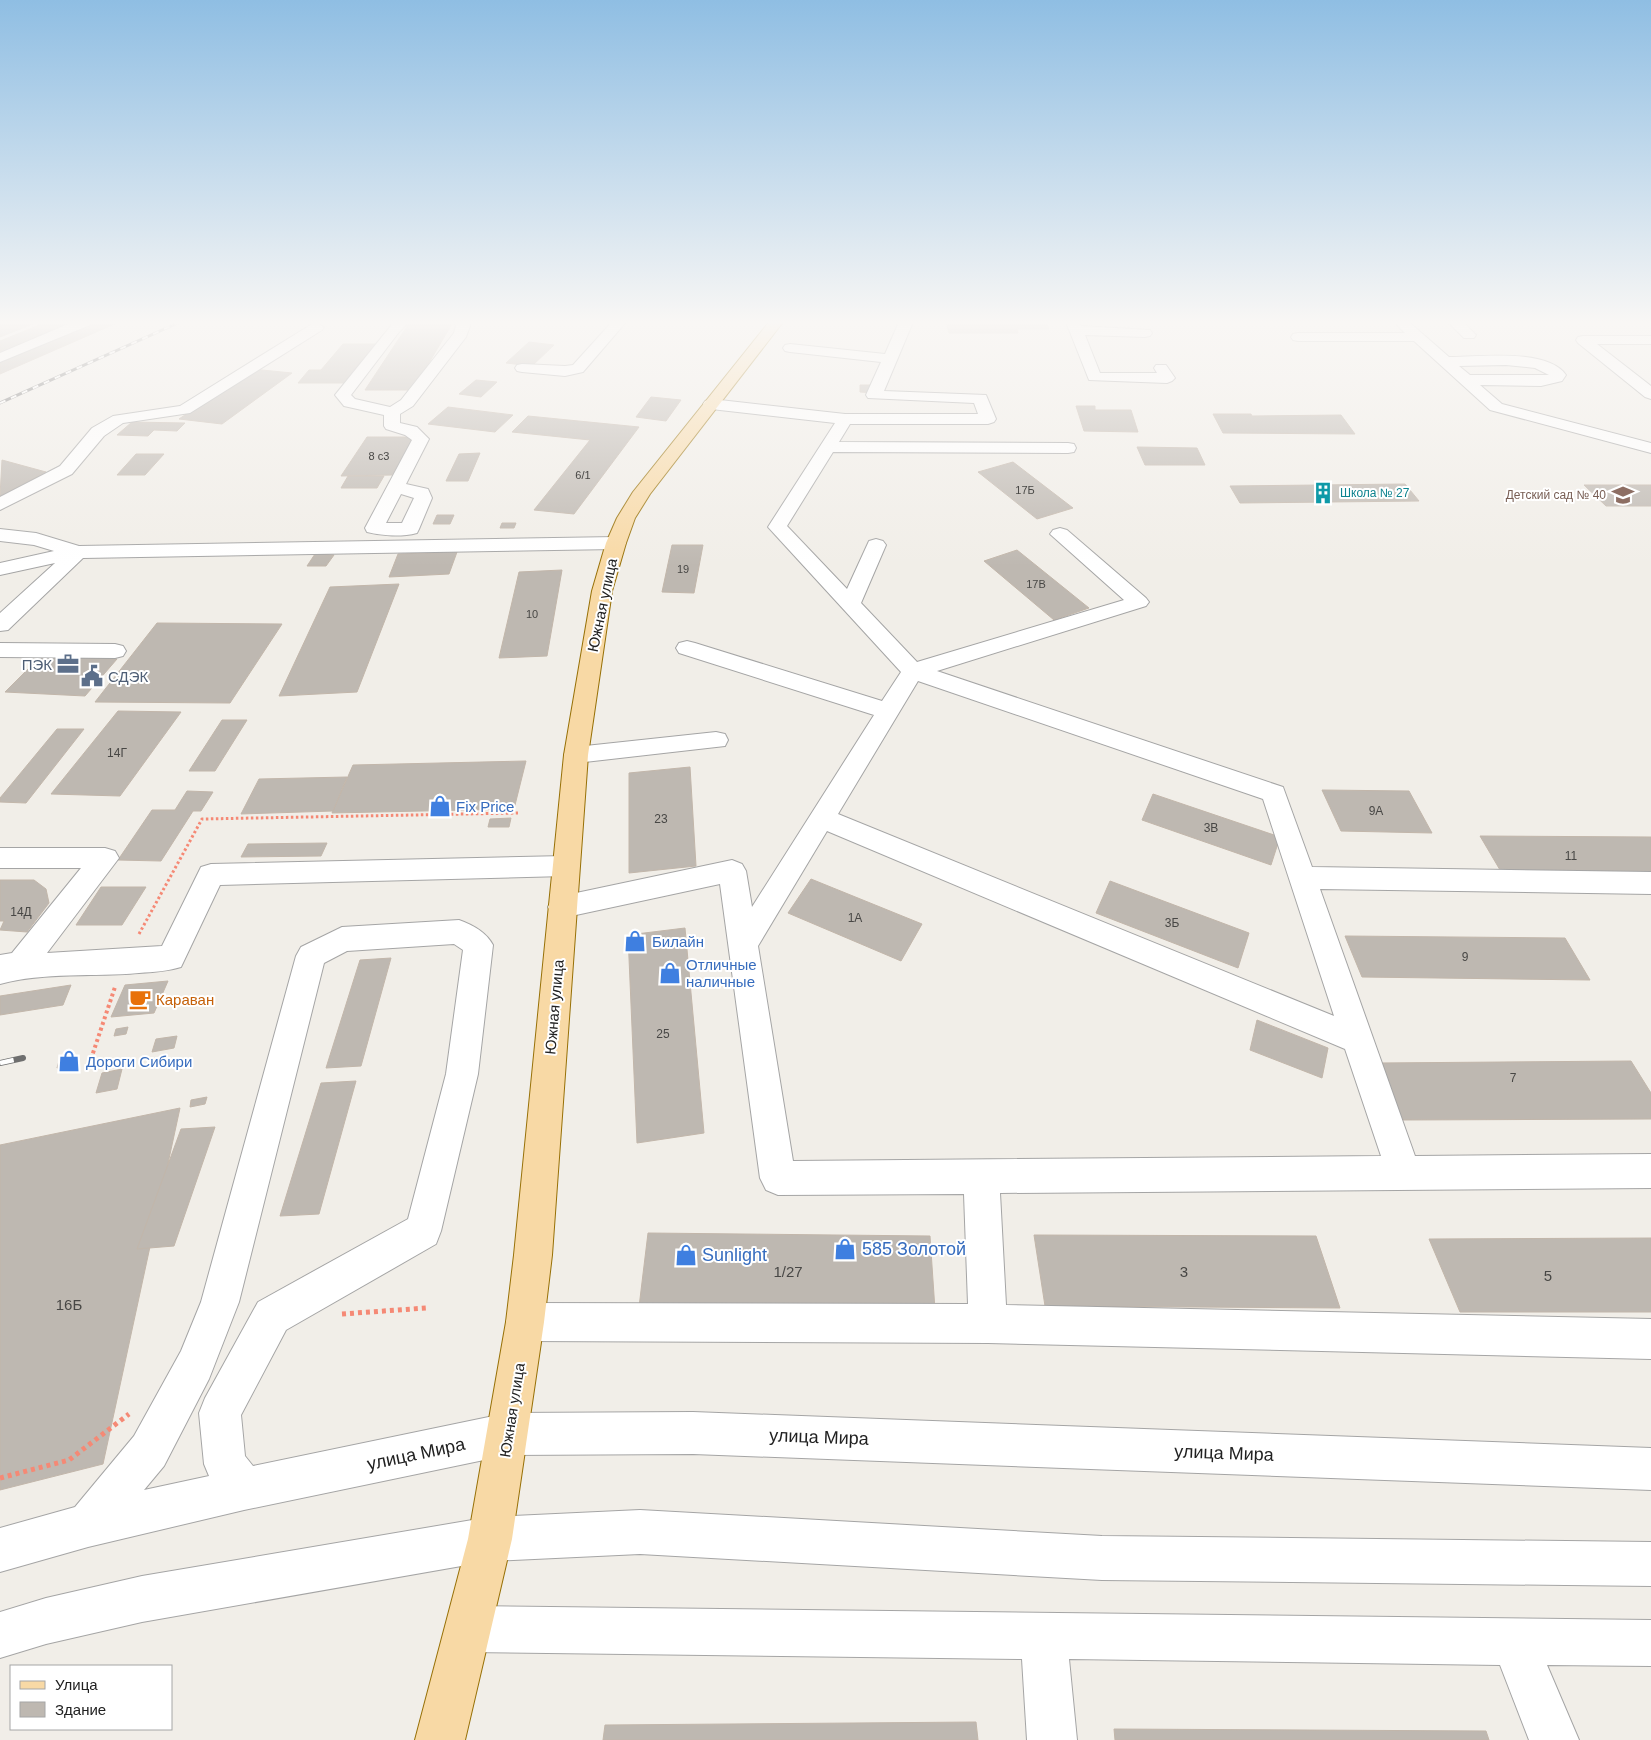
<svg xmlns="http://www.w3.org/2000/svg" width="1651" height="1740" viewBox="0 0 1651 1740" font-family="Arial,sans-serif">
	<style>
		.building { fill: #beb8b1; stroke: #c2b6aa }
		.lines { fill: none; stroke-linecap: round; stroke-linejoin: round }
		.minor-casing { stroke: #a5a5a5; stroke-width: 2 }
		.major-casing { stroke: #977006; stroke-width: 2 }
		.path-far2 { stroke: #f58975; stroke-width: 3; stroke-dasharray: 2.5 2.5; stroke-linecap: butt }
		.path-far1 { stroke: #f58975; stroke-width: 4; stroke-dasharray: 3 3; stroke-linecap: butt }
		.path { stroke: #f58975; stroke-width: 5; stroke-dasharray: 4 4; stroke-linecap: butt }
		.minor { fill: #fff; fill-rule: evenodd }
		.major { fill: #f8d9a5; fill-rule: evenodd }
		.rail-far1-casing { stroke: #6f6f6f; stroke-width: 3 }
		.rail-casing { stroke: #6f6f6f; stroke-width: 6 }
		.rail-far1 { stroke: #fff; stroke-width: 2; stroke-dasharray: 6; stroke-linecap: butt }
		.rail { stroke: #fff; stroke-width: 4.5; stroke-dasharray: 14; stroke-linecap: butt }
		.labels { text-anchor: middle; dominant-baseline: central; stroke-width: 4; stroke-linejoin: round; paint-order: stroke }
		.far-number-label { font-size: 11px; fill: #484745 }
		.far-culture-label { font-size: 12px; fill: #0d838f; stroke: #fff; text-anchor: start }
		.far-education-label { font-size: 12px; fill: #785e54; stroke: #fff; text-anchor: end }
		.number-label { font-size: 12px; fill: #484745 }
		.street-label { font-size: 15px; fill: #212121; stroke: #fff }
		.service-label { font-size: 15px; fill: #4e5e75; stroke: #fff; text-anchor: end }
		.shop-label { font-size: 15px; fill: #366cbe; stroke: #fff; text-anchor: start }
		.food-label { font-size: 15px; fill: #c56008; stroke: #fff; text-anchor: start }
		.near-number-label { font-size: 15px; fill: #484745 }
		.near-shop-label { font-size: 18px; fill: #366cbe; stroke: #fff; text-anchor: start }
		.near-street-label { font-size: 18px; fill: #212121; stroke: #fff }
	</style>
	<rect width="100%" height="100%" fill="#f1eee8"/>
	<!-- building -->
	<g class="building">
		<path d="M0,322H38L0,337Z"/>
		<path d="M47,322H79L0,356V341Z"/>
		<path d="M93,322H119L0,374V362Z"/>
		<path d="M410,322H453L413,390H365Z"/>
		<path d="M946,322H1046L1049,329H1017L1018,333H949Z"/>
		<path d="M529,342L554,345L532,366L506,363Z"/>
		<path d="M343,344H375L344,383H298L309,370H321Z"/>
		<path d="M252,369L292,373L222,424L179,419Z"/>
		<path d="M476,380L497,382L481,397L459,394Z"/>
		<path d="M860,385H876V393L860,392Z"/>
		<path d="M651,397L681,400L666,421L636,417Z"/>
		<path d="M1076,406H1095V410H1131L1138,432L1084,431Z"/>
		<path d="M448,407L513,415L495,432L428,424Z"/>
		<path d="M1213,414H1251L1252,416L1341,415L1355,434L1223,433Z"/>
		<path d="M528,416L639,427L574,514L534,510L590,440L512,432Z"/>
		<path d="M132,422L185,423L177,431L154,430L148,436L117,435Z"/>
		<path d="M367,437H415L392,475L341,476Z"/>
		<path d="M1137,447L1197,448L1205,465H1145Z"/>
		<path d="M480,453L468,481H446L459,454Z"/>
		<path d="M136,454H164L145,475H117Z"/>
		<path d="M2,460L46,472L0,496Z"/>
		<path d="M1013,462L1073,508L1037,519L978,472Z"/>
		<path d="M348,476H384L377,488H341Z"/>
		<path d="M1405,484L1419,501L1240,503L1230,486Z"/>
		<path d="M1584,485H1651V506H1606Z"/>
		<path d="M437,515H454L450,524H433Z"/>
		<path d="M502,523H516L514,528H500Z"/>
		<path d="M672,545H703L694,593L662,592Z"/>
		<path d="M1017,550L1089,608L1054,620L984,561Z"/>
		<path d="M457,552L449,574L389,577L398,554Z"/>
		<path d="M315,554L334,555L326,566H307Z"/>
		<path d="M562,570L547,656L499,658L519,572Z"/>
		<path d="M399,584L357,692L279,696L330,587Z"/>
		<path d="M157,623L282,624L230,703L95,702Z"/>
		<path d="M41,656L117,659L85,696L5,692Z"/>
		<path d="M118,711L181,712L120,796L51,794Z"/>
		<path d="M222,720H247L215,771H189Z"/>
		<path d="M57,729H84L26,803L0,802V798Z"/>
		<path d="M526,761L514,809L332,813L353,765Z"/>
		<path d="M690,767L696,866L629,873V773Z"/>
		<path d="M347,777L333,811L241,814L259,779Z"/>
		<path d="M1322,790L1409,791L1432,833L1341,831Z"/>
		<path d="M187,791L213,792L201,811H193L161,861L118,860L152,810H175Z"/>
		<path d="M1153,794L1280,837L1271,865L1142,820Z"/>
		<path d="M511,818L509,827H488L490,819Z"/>
		<path d="M1480,836L1651,837V876L1503,875Z"/>
		<path d="M327,843L321,856L241,857L248,844Z"/>
		<path d="M811,879L922,924L901,961L788,913Z"/>
		<path d="M0,880H34L46,889L49,903L27,932L0,930L4,921H0Z"/>
		<path d="M1110,881L1249,933L1238,968L1096,913Z"/>
		<path d="M101,887H146L122,925H76Z"/>
		<path d="M685,928L704,1133L637,1143L628,935Z"/>
		<path d="M1345,936L1565,938L1590,980L1362,977Z"/>
		<path d="M391,958L361,1066L326,1068L360,960Z"/>
		<path d="M168,981L154,1013L111,1017L125,985Z"/>
		<path d="M71,985L63,1005L0,1015V996Z"/>
		<path d="M1257,1020L1328,1048L1322,1078L1250,1050Z"/>
		<path d="M128,1027L126,1034L114,1036L116,1029Z"/>
		<path d="M177,1036L174,1048L152,1052L156,1039Z"/>
		<path d="M74,1058L72,1065L57,1068L59,1061Z"/>
		<path d="M1631,1061L1651,1093V1119L1403,1120L1378,1063Z"/>
		<path d="M122,1069L117,1089L96,1093L102,1073Z"/>
		<path d="M356,1081L319,1214L280,1216L321,1083Z"/>
		<path d="M207,1097L205,1104L190,1107L191,1100Z"/>
		<path d="M180,1108L103,1464L0,1490V1145Z"/>
		<path d="M215,1127L174,1246L137,1249L181,1129Z"/>
		<path d="M648,1233L930,1236L935,1310L639,1307Z"/>
		<path d="M1034,1235L1316,1236L1340,1308L1045,1306Z"/>
		<path d="M1651,1238V1312H1460L1429,1239Z"/>
		<path d="M976,1722L978,1740H603L605,1725Z"/>
		<path d="M1114,1729L1486,1731L1489,1740H1115Z"/>
	</g>
	<g class="lines">
		<!-- minor casing -->
		<g class="minor-casing">
			<g id="minor">
				<path d="M73,322H92L90,325L0,362V353Z"/>
				<path d="M394,322H409L399,332L351,395L355,399L390,407L401,400L454,333L456,325L454,322L471,323L466,337L413,406L400,414V423L417,427L429,439L406,484L428,489L432,498L419,529L417,533C402,537 382,536 367,532L365,528L412,440L405,435L386,429L384,426V415L344,406L335,395ZM401,494L414,498L402,523H386Z"/>
				<path d="M612,322H626L583,372L565,376L522,372L517,371L515,368L517,365L522,364L565,366L573,365Z"/>
				<path d="M899,322H913L884,391L986,395L996,419L994,422L988,424H850L839,442L1068,443L1074,444L1076,448L1074,452L1068,453L833,452L787,526L847,589L869,541L876,539L883,541L886,545L861,603L917,662L1124,600L1050,534L1053,530L1060,528L1067,530L1146,598L1149,602L1146,606L937,671L1283,787L1312,867L1651,872V894L1320,889L1415,1156L1651,1154V1188L1000,1193L1006,1305L1651,1319V1359L988,1343L525,1341L511,1336L506,1322L511,1308L525,1303L968,1304L964,1194L778,1195L766,1190L760,1178L720,884L562,918L552,915L548,907L552,899L562,896L732,860L742,864L746,871L752,907L874,715L679,653L676,648L679,643L687,641L695,643L882,701L901,672L768,527L835,423L711,409L705,407L703,404L705,401L711,399L845,414H978L974,403L868,398L866,395L881,362L790,352L785,351L783,348L785,345L790,344L885,354ZM918,681L1263,799L1334,1016L838,814ZM827,831L1345,1049L1381,1156L793,1161L758,946Z"/>
				<path d="M1066,322H1080L1081,326L1150,330L1152,333L1150,336L1145,337L1085,335L1100,373H1157L1154,368L1156,365H1166L1175,378L1172,381L1167,383L1089,380Z"/>
				<path d="M1394,322H1409L1449,357C1479,357 1547,348 1566,375L1562,381L1541,386L1480,385L1502,404L1651,443V453L1490,410L1414,341H1298L1293,340L1291,337L1293,334L1298,333H1405ZM1506,365L1535,368L1549,375H1470L1459,366Z"/>
				<path d="M1448,322H1463L1476,335L1474,338H1464Z"/>
				<path d="M317,323L324,327L322,330L190,413L123,423L104,436L72,474L0,510V497L60,466L92,428L113,416L180,406L312,324Z"/>
				<path d="M1583,336H1651V344H1597L1651,386V399L1645,397L1578,343L1576,340L1578,337Z"/>
				<path d="M0,529L36,533L79,546L616,537L623,539L626,543L623,547L616,549L83,558L8,630L0,631V613L55,563L0,575V563L54,551L34,545L0,541Z"/>
				<path d="M0,643L115,644L123,646L126,651L123,656L115,658L0,657Z"/>
				<path d="M716,732L725,734L728,740L725,746L576,763L567,761L564,755L567,749L576,747Z"/>
				<path d="M0,848H105L115,851L119,858L47,953L162,946L201,867L211,864L565,856L575,859L579,866L575,873L565,876L220,885L181,967C168,971 154,972 139,973C94,977 44,972 0,984V955L12,953L81,868H0Z"/>
				<path d="M459,920C473,925 486,932 493,945L478,1074L441,1231L436,1244L286,1330L241,1415L245,1456L253,1466L508,1413L693,1412L1651,1448V1490L693,1454L508,1455L244,1510L88,1547L0,1572V1528L75,1507L134,1436L181,1351L201,1302L296,956L301,947L342,927ZM454,944L463,950L446,1074L408,1219L258,1302L205,1398L199,1413L204,1464L209,1476L144,1490L164,1466L209,1379L239,1302L324,963L347,951Z"/>
				<path d="M640,1510L1102,1536L1651,1542V1586L1102,1580L640,1554L490,1561L142,1622L46,1644L0,1658V1612L46,1598L142,1576L490,1517Z"/>
				<path d="M469,1606L1651,1620V1666L1547,1665L1579,1740H1529L1500,1665L1069,1659L1077,1740H1027L1022,1659L469,1652L453,1645L446,1629L453,1613Z"/>
			</g>
		</g>
		<!-- major casing -->
		<g class="major-casing">
			<path id="major" d="M769,322H783L650,494L635,518L626,543L612,591L588,755L552,1255L544,1322L512,1539L465,1740H415L468,1539L506,1322L514,1255L564,755L592,591L606,543L617,518L633,492Z"/>
		</g>
		<!-- path-far2 -->
		<path class="path-far2" d="M139,934L202,819L518,813"/>
		<!-- path-far1 -->
		<path class="path-far1" d="M91,1059L115,987"/>
		<!-- path -->
		<g class="path">
			<path d="M342,1314L426,1308"/>
			<path d="M0,1478L69,1460L129,1414"/>
		</g>
		<!-- minor -->
		<use href="#minor" class="minor"/>
		<!-- major -->
		<use href="#major" class="major"/>
		<!-- rail-far1 casing -->
		<g class="rail-far1-casing">
			<path id="rail-far1" d="M0,403L180,322"/>
		</g>
		<!-- rail casing -->
		<g class="rail-casing">
			<path id="rail" d="M0,1063L23,1058"/>
		</g>
		<!-- rail-far1 -->
		<use href="#rail-far1" class="rail-far1"/>
		<!-- rail -->
		<use href="#rail" class="rail"/>
	</g>
	<!-- sky -->
	<linearGradient id="sky" x2="0" y2="1"><stop stop-color="#8fbee3"/><stop offset="0.57" stop-color="#f9f7f5"/><stop offset="1" stop-color="#f9f7f5" stop-opacity="0"/></linearGradient>
	<rect width="1651" height="566" fill="url(#sky)"/>
	<!-- icons -->
	<defs>
		<g id="building-bare" transform="scale(1.725)"><path d="M-4-6H4V6H1V3H-1V6H-4ZM-2.5-4.3h1.7v1.8h-1.7ZM.8-4.3h1.7v1.8H.8ZM-2.5-1h1.7V.8h-1.7ZM.8-1h1.7V.8H.8Z" fill="#0f9aa8" stroke="#fff" stroke-width="2.5" paint-order="stroke"/></g>
		<g id="school-bare" transform="scale(1.725)"><path d="M0-5L7-2L0 1L-7-2ZM-4 1L0 2.5L4 1V4Q0 6-4 4Z" fill="#8d6e63" stroke="#fff" stroke-width="2.5" paint-order="stroke"/></g>
		<g id="office-bare" transform="scale(1.725)"><path d="M-6-3h4V-5.5h4V-3h4V5H-6ZM-1-4.5V-3h2v-1.5ZM-6 0V1H6V0Z" fill="#5c6f8a" stroke="#fff" stroke-width="2.5" paint-order="stroke"/></g>
		<g id="civic-bare" transform="scale(1.725)"><path d="M-.6-6.5H3V-4.5H.6V-3L4-1V1h2V6H-6V1h2V-1L-.6-3ZM-1.2 2.5V6h2.4V2.5Z" fill="#5c6f8a" stroke="#fff" stroke-width="2.5" paint-order="stroke"/></g>
		<g id="shop-bare" transform="scale(1.725)"><path d="M-5-2.5h2.3a2.7 3.5 0 0 1 5.4 0H5L5.5 6h-11ZM-1.5-2.5h3a1.5 2.3 0 0 0-3 0Z" fill="#3f7fe0" stroke="#fff" stroke-width="2.5" paint-order="stroke"/></g>
		<g id="cafe-bare" transform="scale(1.725)"><path d="M-5.5-4.5H6V0H3Q3 3.5 0 3.5H-2.5Q-5.5 3.5-5.5 0ZM3-3.2v2h1.7v-2ZM-6 4.5H4V6H-6Z" fill="#e8710a" stroke="#fff" stroke-width="2.5" paint-order="stroke"/></g>
	</defs>
	<g fill-rule="evenodd">
		<use href="#building-bare" x="1323" y="493"/>
		<use href="#school-bare" x="1623" y="495"/>
		<use href="#office-bare" x="68" y="664"/>
		<use href="#civic-bare" x="92" y="676"/>
		<use href="#shop-bare" x="440" y="806"/>
		<use href="#shop-bare" x="635" y="941"/>
		<use href="#shop-bare" x="670" y="973"/>
		<use href="#cafe-bare" x="140" y="999"/>
		<use href="#shop-bare" x="69" y="1061"/>
		<use href="#shop-bare" x="845" y="1249"/>
		<use href="#shop-bare" x="686" y="1255"/>
	</g>
	<g class="labels">
		<!-- far-number labels -->
		<g class="far-number-label">
			<text x="379" y="456">8 с3</text>
			<text x="583" y="475">6/1</text>
			<text x="1025" y="490">17Б</text>
			<text x="683" y="569">19</text>
			<text x="1036" y="584">17В</text>
			<text x="532" y="614">10</text>
		</g>
		<!-- far-culture labels -->
		<g class="far-culture-label">
			<text x="1340" y="493">Школа № 27</text>
		</g>
		<!-- far-education labels -->
		<g class="far-education-label">
			<text x="1606" y="495">Детский сад № 40</text>
		</g>
		<!-- number labels -->
		<g class="number-label">
			<text x="117" y="753">14Г</text>
			<text x="1376" y="811">9А</text>
			<text x="661" y="819">23</text>
			<text x="1211" y="828">3В</text>
			<text x="1571" y="856">11</text>
			<text x="21" y="912">14Д</text>
			<text x="855" y="918">1А</text>
			<text x="1172" y="923">3Б</text>
			<text x="1465" y="957">9</text>
			<text x="663" y="1034">25</text>
			<text x="1513" y="1078">7</text>
		</g>
		<!-- street labels -->
		<g class="street-label">
			<text transform="translate(602 605) rotate(-78)">Южная улица</text>
			<text transform="translate(554 1007) rotate(-85)">Южная улица</text>
			<text transform="translate(512 1410) rotate(-81)">Южная улица</text>
		</g>
		<!-- service labels -->
		<g class="service-label">
			<text x="52" y="664">ПЭК</text>
			<text x="108" y="676" text-anchor="start">СДЭК</text>
		</g>
		<!-- shop labels -->
		<g class="shop-label">
			<text x="456" y="806">Fix Price</text>
			<text x="652" y="941">Билайн</text>
			<text x="686" y="964">Отличные<tspan x="686" dy="17">наличные</tspan></text>
			<text x="86" y="1061">Дороги Сибири</text>
		</g>
		<!-- food labels -->
		<g class="food-label">
			<text x="156" y="999">Караван</text>
		</g>
		<!-- near-number labels -->
		<g class="near-number-label">
			<text x="788" y="1271">1/27</text>
			<text x="1184" y="1271">3</text>
			<text x="1548" y="1275">5</text>
			<text x="69" y="1304">16Б</text>
		</g>
		<!-- near-shop labels -->
		<g class="near-shop-label">
			<text x="862" y="1249">585 Золотой</text>
			<text x="702" y="1255">Sunlight</text>
		</g>
		<!-- near-street labels -->
		<g class="near-street-label">
			<text transform="translate(819 1437) rotate(2)">улица Мира</text>
			<text transform="translate(1224 1453) rotate(2)">улица Мира</text>
			<text transform="translate(416 1454) rotate(-12)">улица Мира</text>
		</g>
	</g>
	<!-- legend -->
	<rect x="10" y="1665" width="162" height="65" fill="#ffffff" stroke="#a6a6a6"/>
	<rect x="20" y="1681" width="25" height="8" fill="#f8d9a5" stroke="#a6a6a6"/>
	<text x="55" y="1690" font-size="15" fill="#212121">Улица</text>
	<rect x="20" y="1702" width="25" height="15" fill="#beb8b1" stroke="#a6a6a6"/>
	<text x="55" y="1715" font-size="15" fill="#212121">Здание</text>
</svg>
